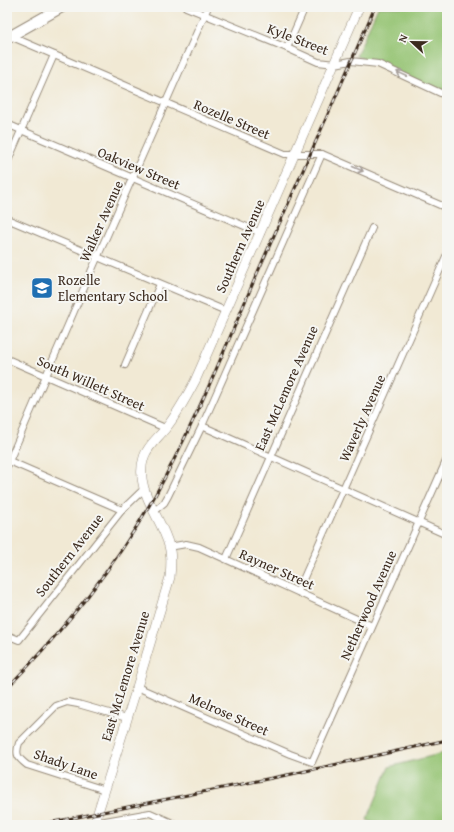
<svg xmlns="http://www.w3.org/2000/svg" width="454" height="832" viewBox="0 0 454 832" font-family="'Gentium Book Plus',serif">
	<style>
		.green { fill: #93c270; stroke: #677647 }
		.lines { fill: none; stroke-linecap: round; stroke-linejoin: round }
		.minor-casing { stroke: #968a79; stroke-width: 8 }
		.secondary-casing { stroke: #968a79; stroke-width: 10 }
		.primary-casing { stroke: #968a79; stroke-width: 12 }
		.minor { stroke: #fff; stroke-width: 6 }
		.secondary { stroke: #fff; stroke-width: 9 }
		.primary { stroke: #fff; stroke-width: 10 }
		.rail-casing { stroke: #3b2a1e; stroke-width: 3 }
		.rail { stroke: #f6f6f2; stroke-width: 1.5; stroke-dasharray: 4.5; stroke-linecap: butt }
		.oneway { stroke: #a79f9a }
		.labels { text-anchor: middle; dominant-baseline: central; stroke-width: 4; stroke-linejoin: round; paint-order: stroke }
		.street-label { font-size: 14px; fill: #3b2a1e; stroke: #f6f6f2 }
		.poi-label { font-size: 14px; fill: #3b2a1e; stroke: #f6f6f2; text-anchor: start }
	</style>
	<rect width="100%" height="100%" fill="#f6f6f2"/>
	<filter id="ink" filterUnits="userSpaceOnUse"><feTurbulence type="fractalNoise" baseFrequency=".025" numOctaves="2"/><feDisplacementMap in="SourceGraphic" scale="8" xChannelSelector="R" yChannelSelector="G"/><feConvolveMatrix kernelMatrix="1 2 1 2 8 2 1 2 1" color-interpolation-filters="sRGB"/></filter>
	<filter id="wash" filterUnits="userSpaceOnUse"><feTurbulence type="fractalNoise" baseFrequency=".012" numOctaves="4" result="noise"/><feDisplacementMap in="SourceGraphic" scale="16" xChannelSelector="R" yChannelSelector="G"/><feGaussianBlur stdDeviation="0.9" result="paint"/><feColorMatrix in="noise" values="0 0 0 0 0 0 0 0 0 0 0 0 0 0 0 0 0 1.4 0 .05"/><feComposite in="paint" operator="in"/></filter>
	<g filter="url(#wash)">
		<rect width="100%" height="100%" fill="#f1e9d4"/>
		<!-- green -->
		<g class="green">
			<path d="M378,7H447V94L356,56Z"/>
			<path d="M447,752V825H378L367,820L389,767Z"/>
		</g>
	</g>
	<g filter="url(#ink)">
		<g class="lines">
			<!-- minor casing -->
			<g class="minor-casing">
				<g id="minor">
					<path d="M186,7L287,48L318,62L335,64L351,61L378,64L447,96"/>
					<path d="M10,36L285,154H322L447,208"/>
					<path d="M287,48L305,7"/>
					<path d="M7,124L261,233"/>
					<path d="M7,163L54,55"/>
					<path d="M7,219L226,311"/>
					<path d="M7,359L165,428"/>
					<path d="M125,365L160,284"/>
					<path d="M202,426L447,535"/>
					<path d="M7,460L122,510"/>
					<path d="M7,466L97,258L208,7"/>
					<path d="M154,511L164,503L168,496L202,426L322,154"/>
					<path d="M169,547L186,544L199,547L372,626"/>
					<path d="M226,559L372,228"/>
					<path d="M298,591L447,254"/>
					<path d="M7,635L19,640L122,510L144,489"/>
					<path d="M137,687L290,754L312,762L447,459"/>
					<path d="M105,790L27,765C18,758 15,755 19,743L56,706L67,702L78,704L127,718"/>
					<path d="M94,823L150,813L177,825"/>
				</g>
			</g>
			<!-- secondary casing -->
			<g class="secondary-casing">
				<path id="secondary" d="M94,825L137,687L170,577C171,567 172,556 169,546C162,517 133,490 144,457C148,445 158,438 166,428C178,413 186,398 195,381L359,7"/>
			</g>
			<!-- primary casing -->
			<g class="primary-casing">
				<path id="primary" d="M7,38L62,7"/>
			</g>
			<!-- minor -->
			<use href="#minor" class="minor"/>
			<!-- secondary -->
			<use href="#secondary" class="secondary"/>
			<!-- primary -->
			<use href="#primary" class="primary"/>
			<!-- rail casing -->
			<g class="rail-casing">
				<g id="rail">
					<path d="M7,688C68,626 123,557 164,479C199,413 227,344 256,276C296,186 336,97 375,7"/>
					<path d="M38,825L292,774L447,740"/>
				</g>
			</g>
			<!-- rail -->
			<use href="#rail" class="rail"/>
		</g>
		<!-- one-way arrows -->
		<defs><path id="oneway-shaft" d="M-6 0H5M1.5-3L5.5 0L1.5 3" fill="none" stroke-width="1.6" stroke-linecap="round" stroke-linejoin="round"/></defs>
		<g class="oneway">
			<use href="#oneway-shaft" transform="translate(402 74) rotate(-155)"/>
			<use href="#oneway-shaft" transform="translate(358 169) rotate(24)"/>
		</g>
	</g>
	<!-- icons -->
	<defs>
		<g id="school-square" transform="scale(1.15)"><rect x="-9" y="-9" width="18" height="18" rx="4" fill="#1f6fb2" stroke="#f6f6f2"/><path d="M0-5L7-2L0 1L-7-2ZM-4 1L0 2.5L4 1V4Q0 6-4 4Z" fill="#fff"/></g>
	</defs>
	<g fill-rule="evenodd">
		<use href="#school-square" x="42" y="288"/>
	</g>
	<g class="labels">
		<!-- street labels -->
		<g class="street-label">
			<text transform="translate(298 39) rotate(21)">Kyle Street</text>
			<text transform="translate(232 119) rotate(23)">Rozelle Street</text>
			<text transform="translate(139 168) rotate(23)">Oakview Street</text>
			<text transform="translate(101 221) rotate(-66)">Walker Avenue</text>
			<text transform="translate(240 246) rotate(-66)">Southern Avenue</text>
			<text transform="translate(91 383) rotate(24)">South Willett Street</text>
			<text transform="translate(286 388) rotate(-66)">East McLemore Avenue</text>
			<text transform="translate(362 418) rotate(-66)">Waverly Avenue</text>
			<text transform="translate(69 555) rotate(-52)">Southern Avenue</text>
			<text transform="translate(277 569) rotate(24)">Rayner Street</text>
			<text transform="translate(368 605) rotate(-66)">Netherwood Avenue</text>
			<text transform="translate(125 676) rotate(-73)">East McLemore Avenue</text>
			<text transform="translate(229 714) rotate(24)">Melrose Street</text>
			<text transform="translate(66 764) rotate(19)">Shady Lane</text>
		</g>
		<!-- poi labels -->
		<g class="poi-label">
			<text x="58" y="280">Rozelle<tspan x="58" dy="16">Elementary School</tspan></text>
		</g>
	</g>
	<!-- margin -->
	<rect width="454" height="832" fill="none" stroke="#f6f6f2" stroke-width="24"/>
	<!-- north arrow -->
	<g transform="translate(412 42) rotate(292)" stroke="#f6f6f2" stroke-width="3" paint-order="stroke">
	<path d="M0-3L7 15L0 10L-7 15Z" fill="#3b2a1e"/>
	<text y="-6" font-size="11" font-weight="bold" text-anchor="middle" fill="#3b2a1e">N</text>
	</g>
</svg>
